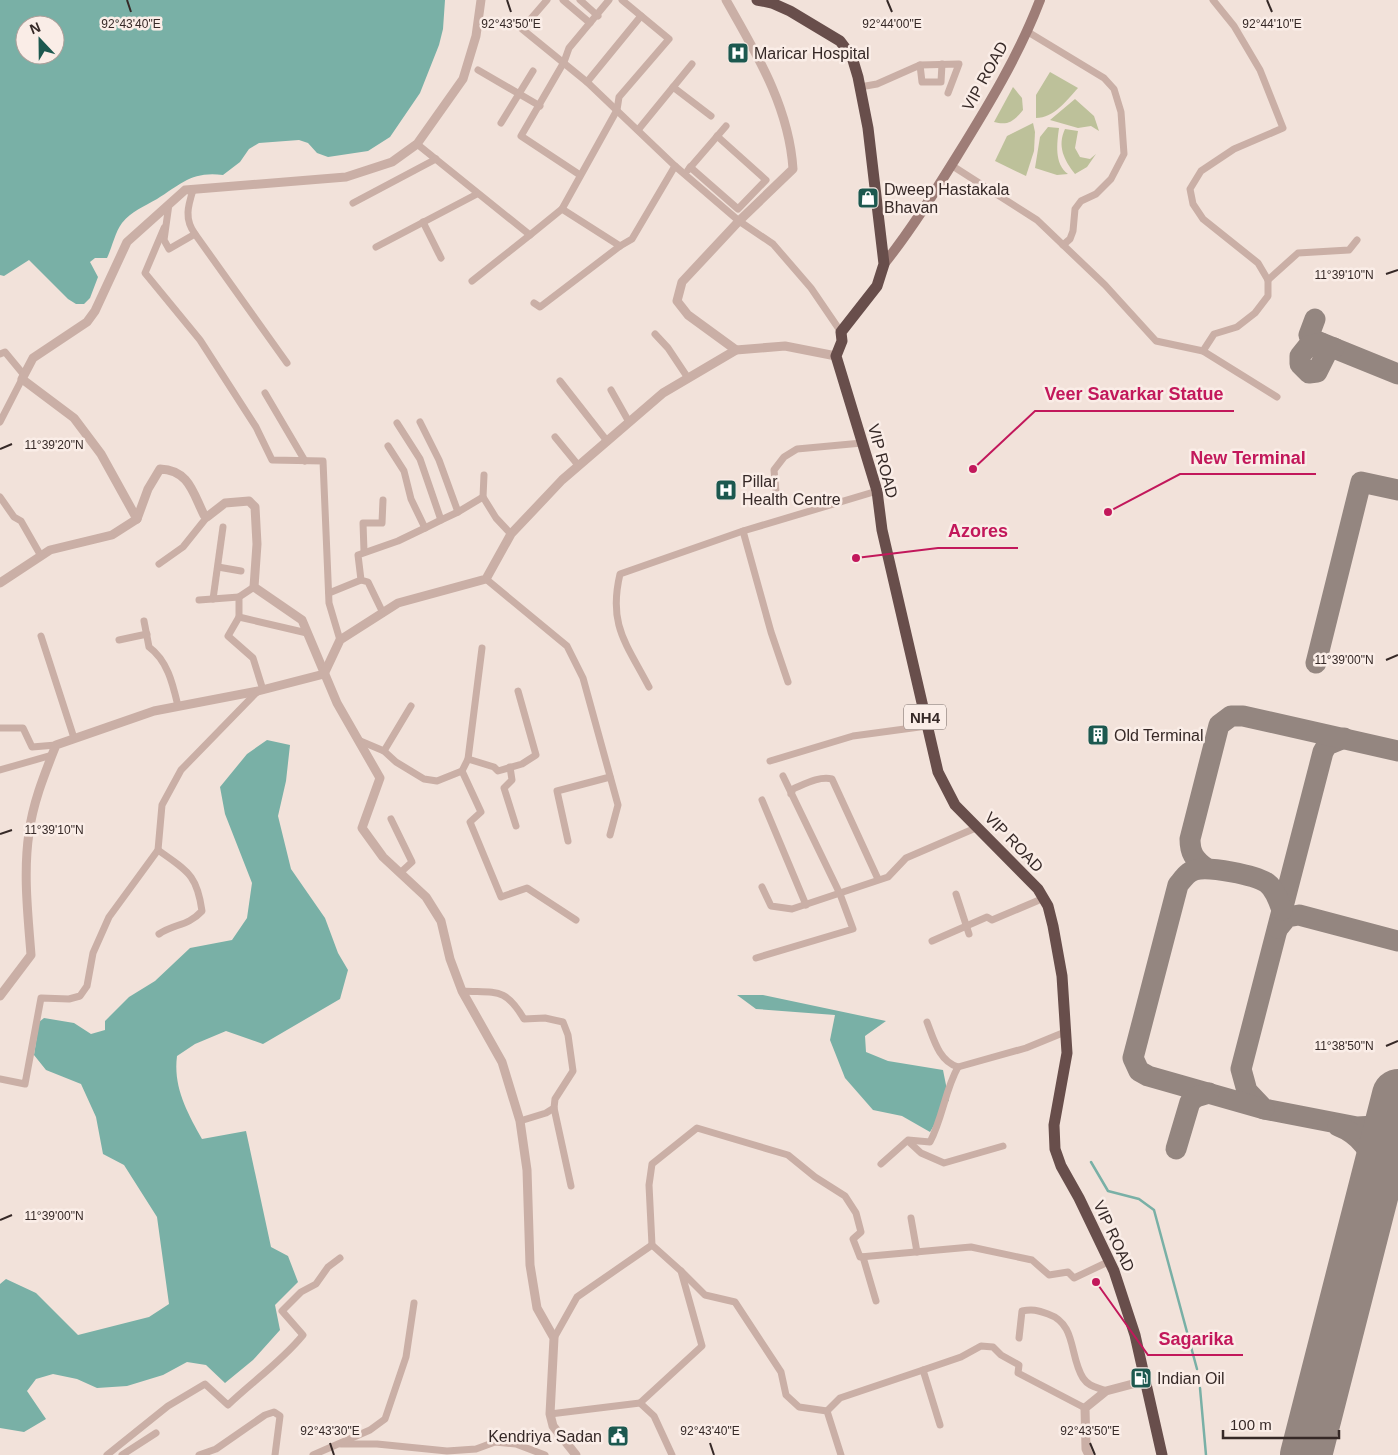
<svg xmlns="http://www.w3.org/2000/svg" width="1398" height="1455" viewBox="0 0 1398 1455" font-family="Helvetica,sans-serif">
	<style>
		.green { fill: #bdc19a }
		.water { fill: #79b0a6; fill-rule: evenodd }
		.lines { fill: none; stroke-linecap: round; stroke-linejoin: round }
		.stream { stroke: #79b0a6; stroke-width: 2.5 }
		.taxiway { stroke: #948680; stroke-width: 21 }
		.runway { stroke: #948680; stroke-width: 52 }
		.minor { stroke: #caafa6; stroke-width: 7 }
		.tertiary { stroke: #caafa6; stroke-width: 9 }
		.secondary { stroke: #9e7d77; stroke-width: 10 }
		.trunk { stroke: #684e4b; stroke-width: 11 }
		.ticks { fill: none; stroke: #362927; stroke-width: 2 }
		.labels { text-anchor: middle; dominant-baseline: central; stroke-width: 5; stroke-linejoin: round; paint-order: stroke }
		.shield { fill: #faede7; stroke: #716461; stroke-width: 1 }
		.shield-label { font-size: 15px; font-weight: bold; fill: #362927 }
		.poi-label { font-size: 16px; fill: #362927; stroke: #faede7; text-anchor: start }
		.street-label { font-size: 16px; fill: #362927; stroke: #faede7 }
		.ticks-label { font-size: 12px; text-anchor: middle; fill: #362927; stroke: #faede7; stroke-width: 5; stroke-linejoin: round; paint-order: stroke }
		.leader { fill: none; stroke: #c2185b; stroke-width: 2 }
		.callout-dot { fill: #c2185b; stroke: #faede7; stroke-width: 2 }
		.callout-label { font-size: 18px; text-anchor: middle; font-weight: bold; fill: #c2185b; stroke: #faede7; stroke-width: 5; stroke-linejoin: round; paint-order: stroke }
	</style>
	<rect width="100%" height="100%" fill="#f2e2da"/>
	<!-- green -->
	<g class="green">
		<path d="M1050,72L1078,88C1067,100 1054,118 1036,118V95Z"/>
		<path d="M1013,87L1022,98L1023,110C1014,121 1008,126 994,122Z"/>
		<path d="M1075,99L1094,116L1099,131L1091,126L1078,128L1050,120Z"/>
		<path d="M1033,123L1035,132L1034,151L1026,176L995,161L1007,136Z"/>
		<path d="M1048,127L1059,128C1057,143 1054,164 1068,174L1057,175L1035,168L1040,137Z"/>
		<path d="M1065,129L1078,131L1075,148L1080,157L1090,159L1096,154L1087,167L1075,174C1064,160 1057,146 1065,129Z"/>
	</g>
	<!-- water -->
	<g class="water">
		<path d="M0,0H445L443,29L439,45L420,93L390,137L368,151L328,157L317,153L308,143L299,140L259,143L249,149L240,162L223,175C192,171 181,184 157,199C143,207 132,211 122,223C115,232 112,248 107,258H95L90,262L98,277L90,298L84,304H76L68,299L29,260L4,276L0,275ZM25,25H55V55H25Z"/>
		<path d="M267,740L290,745L286,781L278,816L291,869L325,918L338,953L348,970L340,999L263,1044L226,1031L195,1044L177,1056C173,1087 187,1112 202,1139L246,1131L271,1247L288,1256L298,1282L275,1305L280,1330L253,1360L225,1383L206,1365L187,1362L163,1375L127,1386L97,1388L77,1379L53,1374L36,1379L27,1391L46,1419L24,1432L0,1428V1284L6,1279L36,1293L78,1335L149,1317L169,1304L157,1217L124,1165L103,1154L96,1117L81,1084L46,1070L34,1055L39,1022L44,1018L74,1023L91,1034L105,1030V1021L129,997L155,981L190,948L232,940L247,918L252,883L225,814L220,787L247,754Z"/>
		<path d="M737,995H763L886,1021L865,1036L866,1052L888,1061L943,1070L949,1100L930,1132L902,1116L873,1110L845,1078L830,1040L835,1015L756,1009Z"/>
	</g>
	<g class="lines">
		<!-- stream -->
		<g class="stream">
			<path d="M1091,1162L1108,1191L1139,1199L1154,1210L1197,1369"/>
			<path d="M1200,1388L1206,1455"/>
		</g>
		<!-- taxiway -->
		<g class="taxiway">
			<path d="M1315,319L1309,335L1314,340L1398,374"/>
			<path d="M1321,343L1308,346L1300,356V364L1309,373L1317,372L1327,352L1334,348"/>
			<path d="M1316,663L1361,482L1398,490"/>
			<path d="M1344,738L1327,745L1323,752L1241,1069L1247,1091L1264,1109L1357,1127L1376,1126L1393,1114"/>
			<path d="M1206,868C1194,859 1190,853 1190,839L1219,725L1231,716H1243L1398,751"/>
			<path d="M1278,928L1287,917L1299,915L1398,941"/>
			<path d="M1264,1109L1148,1076L1139,1071L1133,1058L1178,885C1183,879 1187,872 1195,870C1209,866 1255,875 1267,883C1275,889 1279,901 1282,910"/>
			<path d="M1338,1126C1359,1134 1373,1152 1378,1174"/>
			<path d="M1176,1149L1190,1102L1196,1097L1209,1093"/>
			<path d="M1306,1455V1452"/>
		</g>
		<!-- runway -->
		<path class="runway" d="M1306,1455L1398,1095"/>
		<!-- minor -->
		<g class="minor">
			<path d="M547,0L522,29L587,82L675,166L739,221L773,244L811,288L841,332"/>
			<path d="M563,0L590,23"/>
			<path d="M580,0L598,16"/>
			<path d="M1028,32L1104,78L1114,89L1121,112L1124,154L1111,179L1096,194L1081,201L1075,209L1073,231L1070,239L1063,245"/>
			<path d="M920,65L922,82H941L942,64"/>
			<path d="M478,70L540,106"/>
			<path d="M587,82L641,16"/>
			<path d="M673,87L711,116"/>
			<path d="M860,87L877,84L920,65L959,64L948,93"/>
			<path d="M501,123L533,71"/>
			<path d="M638,130L692,64"/>
			<path d="M417,144L530,235L562,209L617,110L619,97L669,39L622,0"/>
			<path d="M951,165L1037,220L1105,285L1156,341L1203,351L1277,397"/>
			<path d="M690,167L738,209L766,180L717,136"/>
			<path d="M688,170L726,126"/>
			<path d="M580,175L521,136L564,62L569,48L609,0"/>
			<path d="M193,190C188,206 184,219 195,234"/>
			<path d="M353,203L436,159"/>
			<path d="M169,204L164,240L169,249L195,234L287,363"/>
			<path d="M562,209L620,246"/>
			<path d="M423,222L441,258"/>
			<path d="M164,228L145,273L200,340L256,427L272,460L323,461L329,603L340,640"/>
			<path d="M376,247L477,194"/>
			<path d="M1268,280L1298,253L1349,250L1357,240"/>
			<path d="M472,281L530,235"/>
			<path d="M534,303L540,307L620,246L632,239L675,166"/>
			<path d="M655,334L668,348L688,378"/>
			<path d="M1203,351L1214,334L1237,327L1255,313L1268,296V280L1258,263L1203,219L1193,204L1190,189L1201,171L1234,149L1283,128L1260,70L1234,26L1213,0"/>
			<path d="M0,354L5,352L24,375"/>
			<path d="M560,381L607,441"/>
			<path d="M611,390L629,422"/>
			<path d="M265,393L305,461"/>
			<path d="M0,422L22,379"/>
			<path d="M420,422L439,460L458,512L483,497"/>
			<path d="M397,423L420,459L441,520L458,512"/>
			<path d="M555,437L578,465"/>
			<path d="M388,446L404,471L411,499L425,528L441,520"/>
			<path d="M484,475L483,497L496,518L511,534"/>
			<path d="M776,492L774,470L784,457L797,449L862,443"/>
			<path d="M0,497L14,517L21,521L41,556"/>
			<path d="M743,531L771,632L788,682"/>
			<path d="M364,551L363,523H382L383,500"/>
			<path d="M159,564L183,547L207,517"/>
			<path d="M218,567L241,571"/>
			<path d="M486,579L567,646L583,678L618,805L610,835"/>
			<path d="M254,587L239,597V617L307,633"/>
			<path d="M329,593L361,580"/>
			<path d="M213,599L223,527"/>
			<path d="M199,600L239,597"/>
			<path d="M383,613L368,582L361,580L358,555L398,541L425,528"/>
			<path d="M239,617L228,636L253,658L263,690"/>
			<path d="M144,621L149,647C168,661 173,685 178,706"/>
			<path d="M41,636L74,738"/>
			<path d="M119,640L147,634"/>
			<path d="M649,687C626,643 608,625 620,574L743,531L877,491"/>
			<path d="M0,728H23L32,747L56,745"/>
			<path d="M358,740L384,751L396,762L424,779L437,781L462,771L468,759L494,767L498,771L522,764L536,755L518,691"/>
			<path d="M384,751L411,706"/>
			<path d="M468,759L482,648"/>
			<path d="M770,761L853,736L927,726"/>
			<path d="M510,767L512,780L504,788L516,826"/>
			<path d="M0,770L52,755"/>
			<path d="M462,771L481,812L470,822L501,897L527,888L576,920"/>
			<path d="M791,794L793,789C805,784 819,776 832,779L878,879"/>
			<path d="M762,800L806,905"/>
			<path d="M391,819L412,862L400,873"/>
			<path d="M568,841L557,791L610,777"/>
			<path d="M158,850C187,871 197,874 202,911C187,927 175,923 159,934"/>
			<path d="M762,887L771,906L792,909L888,877L906,858L978,827"/>
			<path d="M956,894L969,934"/>
			<path d="M932,941L987,917L992,920L1044,898"/>
			<path d="M756,958L853,929L840,894L783,776"/>
			<path d="M462,991C497,993 505,987 524,1019L545,1018L563,1022L568,1035L573,1071L555,1099L554,1108L546,1113L520,1121"/>
			<path d="M927,1022C934,1040 939,1061 958,1067L1026,1048L1065,1032"/>
			<path d="M0,1079L25,1084L41,998L69,999L80,996L87,986L93,953L109,917L158,850L162,805L181,770L258,691"/>
			<path d="M554,1108L571,1186"/>
			<path d="M908,1141L921,1153L944,1163L1003,1146"/>
			<path d="M881,1164L908,1140L930,1142C943,1117 945,1090 958,1067"/>
			<path d="M911,1218L917,1252"/>
			<path d="M863,1257L876,1301"/>
			<path d="M681,1271L705,1295L735,1302L781,1372L786,1395L799,1407L827,1411L841,1455"/>
			<path d="M554,1338L577,1297L652,1245"/>
			<path d="M1019,1338L1022,1311C1032,1309 1037,1310 1048,1314C1077,1324 1069,1356 1083,1378C1089,1387 1097,1387 1106,1391"/>
			<path d="M923,1370L961,1357L981,1346L993,1347L1001,1355L1019,1365L1018,1373L1085,1408"/>
			<path d="M640,1403L702,1346L681,1271L652,1245L649,1185L652,1164L697,1128L788,1155L815,1177L845,1196L856,1213L861,1232L853,1239L860,1257L971,1247L1032,1260L1049,1275L1068,1272L1074,1278L1110,1261"/>
			<path d="M827,1411L840,1398L923,1370L940,1425"/>
			<path d="M550,1414L640,1403L654,1416L672,1455"/>
			<path d="M341,1444H377L447,1451L476,1449L495,1442L516,1444L545,1455"/>
			<path d="M107,1455L168,1406L205,1384L228,1405C252,1382 282,1361 303,1335L282,1311L301,1292L316,1284L328,1267L340,1258"/>
			<path d="M122,1455L156,1433"/>
			<path d="M199,1455L216,1449L265,1415L274,1412L280,1416L275,1455"/>
			<path d="M313,1455L370,1430L385,1419L406,1357L414,1303"/>
		</g>
		<!-- tertiary -->
		<g class="tertiary">
			<path d="M726,0C756,53 789,106 793,169L739,221L682,282L677,301L688,315L736,350"/>
			<path d="M137,519L101,454L74,418L22,379L33,358L87,322L95,311L127,242L185,190L346,177L392,162L417,144L463,79L476,36L481,0"/>
			<path d="M0,583L50,550L112,535L137,519L148,489L160,469C189,470 193,493 204,515L207,517L225,503L249,501L255,507L257,544L254,587L302,620L337,703L380,778L362,828L383,857L426,897L441,921L450,959L462,991L502,1062L520,1121L527,1170L530,1265L537,1308L554,1338L550,1414L553,1426L576,1455"/>
			<path d="M0,996L31,955C28,915 23,873 29,833C33,802 45,773 56,745L154,711L258,691L324,674L340,640L398,603L486,579L511,534L562,480L663,393L736,350L785,346L836,356"/>
			<path d="M1089,1455L1086,1449L1085,1408L1106,1391L1144,1381"/>
		</g>
		<!-- secondary -->
		<path class="secondary" d="M884,264C911,230 934,193 957,156C988,106 1019,55 1040,0"/>
		<!-- trunk -->
		<path class="trunk" d="M757,0L772,3L790,11L840,41L852,57L858,77L868,128L884,264L877,286L841,332L842,341L836,356L877,491L882,530L938,772L955,805L1038,889L1048,906L1053,926L1062,976L1067,1053L1054,1125L1055,1149L1061,1166L1079,1198L1114,1271L1135,1335L1162,1455"/>
	</g>
	<!-- ticks -->
	<path class="ticks" d="M127,0L131,12M507,0L511,12M887,0L892,12M1267,0L1272,12M1386,274L1398,270M0,449L12,444M1386,660L1398,655M0,834L12,830M1386,1046L1398,1041M0,1220L12,1215M330,1443L334,1455M710,1443L714,1455M1090,1443L1095,1455"/>
	<!-- icons -->
	<defs>
		<g id="hospital-square" transform="scale(1.125)"><rect x="-9" y="-9" width="18" height="18" rx="4" fill="#1c584f" stroke="#faede7"/><path d="M-5-5h3v3.5h4V-5h3V5h-3V1.5h-4V5h-3Z" fill="#fff"/></g>
		<g id="shop-square" transform="scale(1.125)"><rect x="-9" y="-9" width="18" height="18" rx="4" fill="#1c584f" stroke="#faede7"/><path d="M-5-2.5h2.3a2.7 3.5 0 0 1 5.4 0H5L5.5 6h-11ZM-1.5-2.5h3a1.5 2.3 0 0 0-3 0Z" fill="#fff"/></g>
		<g id="building-square" transform="scale(1.125)"><rect x="-9" y="-9" width="18" height="18" rx="4" fill="#1c584f" stroke="#faede7"/><path d="M-4-6H4V6H1V3H-1V6H-4ZM-2.5-4.3h1.7v1.8h-1.7ZM.8-4.3h1.7v1.8H.8ZM-2.5-1h1.7V.8h-1.7ZM.8-1h1.7V.8H.8Z" fill="#fff"/></g>
		<g id="fuel-square" transform="scale(1.125)"><rect x="-9" y="-9" width="18" height="18" rx="4" fill="#1c584f" stroke="#faede7"/><path d="M-5.5-6h7V0h2V4h1.3V-2.5L3-4.5l.8-.8L6-3V5H2.5V1h-1V6h-7ZM-4.2-4.7v3.2H.2V-4.7Z" fill="#fff"/></g>
		<g id="civic-square" transform="scale(1.125)"><rect x="-9" y="-9" width="18" height="18" rx="4" fill="#1c584f" stroke="#faede7"/><path d="M-.6-6.5H3V-4.5H.6V-3L4-1V1h2V6H-6V1h2V-1L-.6-3ZM-1.2 2.5V6h2.4V2.5Z" fill="#fff"/></g>
	</defs>
	<g fill-rule="evenodd">
		<use href="#hospital-square" x="738" y="53"/>
		<use href="#shop-square" x="868" y="198"/>
		<use href="#hospital-square" x="726" y="490"/>
		<use href="#building-square" x="1098" y="735"/>
		<use href="#fuel-square" x="1141" y="1378"/>
		<use href="#civic-square" x="618" y="1436"/>
	</g>
	<g class="labels">
		<!-- shield labels -->
		<rect class="shield" x="904" y="704.5" width="42" height="25" rx="4"/>
		<g class="shield-label">
			<text x="925" y="717">NH4</text>
		</g>
		<!-- poi labels -->
		<g class="poi-label">
			<text x="754" y="53">Maricar Hospital</text>
			<text x="884" y="189">Dweep Hastakala<tspan x="884" dy="18">Bhavan</tspan></text>
			<text x="742" y="481">Pillar<tspan x="742" dy="18">Health Centre</tspan></text>
			<text x="1114" y="735">Old Terminal</text>
			<text x="1157" y="1378">Indian Oil</text>
			<text x="602" y="1436" text-anchor="end">Kendriya Sadan</text>
		</g>
		<!-- street labels -->
		<g class="street-label">
			<text transform="translate(985 76) rotate(-61)">VIP ROAD</text>
			<text transform="translate(883 461) rotate(75)">VIP ROAD</text>
			<text transform="translate(1014 842) rotate(46)">VIP ROAD</text>
			<text transform="translate(1114 1236) rotate(65)">VIP ROAD</text>
		</g>
	</g>
	<g class="ticks-label">
		<text x="131" y="28">92°43'40"E</text>
		<text x="511" y="28">92°43'50"E</text>
		<text x="892" y="28">92°44'00"E</text>
		<text x="1272" y="28">92°44'10"E</text>
		<text x="1344" y="279">11°39'10"N</text>
		<text x="54" y="449">11°39'20"N</text>
		<text x="1344" y="664">11°39'00"N</text>
		<text x="54" y="834">11°39'10"N</text>
		<text x="1344" y="1050">11°38'50"N</text>
		<text x="54" y="1220">11°39'00"N</text>
		<text x="330" y="1435">92°43'30"E</text>
		<text x="710" y="1435">92°43'40"E</text>
		<text x="1090" y="1435">92°43'50"E</text>
	</g>
	<!-- callouts -->
	<path class="leader" d="M973 469L1035 411H1234M1108 512L1180 474H1316M856 558L938 548H1018M1096 1282L1148 1355H1243"/>
	<g class="callout-dot">
		<circle cx="973" cy="469" r="5"/>
		<circle cx="1108" cy="512" r="5"/>
		<circle cx="856" cy="558" r="5"/>
		<circle cx="1096" cy="1282" r="5"/>
	</g>
	<g class="callout-label">
		<text x="1134" y="400">Veer Savarkar Statue</text>
		<text x="1248" y="464">New Terminal</text>
		<text x="978" y="537">Azores</text>
		<text x="1196" y="1345">Sagarika</text>
	</g>
	<!-- north arrow -->
	<g transform="translate(40 40) rotate(338)"><circle r="24" fill="#faede7" stroke="#ac9f9a"/>
	<path d="M0-4L9 19L0 12L-9 19Z" fill="#1c584f"/>
	<text y="-8" font-size="14" font-weight="bold" text-anchor="middle" fill="#362927">N</text>
	</g>
	<!-- scale -->
	<path d="M1223 1430v8h116v-8" fill="none" stroke="#362927" stroke-width="2.5"/>
	<text x="1230" y="1430" font-size="15" fill="#362927" stroke="#faede7" stroke-width="4" paint-order="stroke">100 m</text>
</svg>
